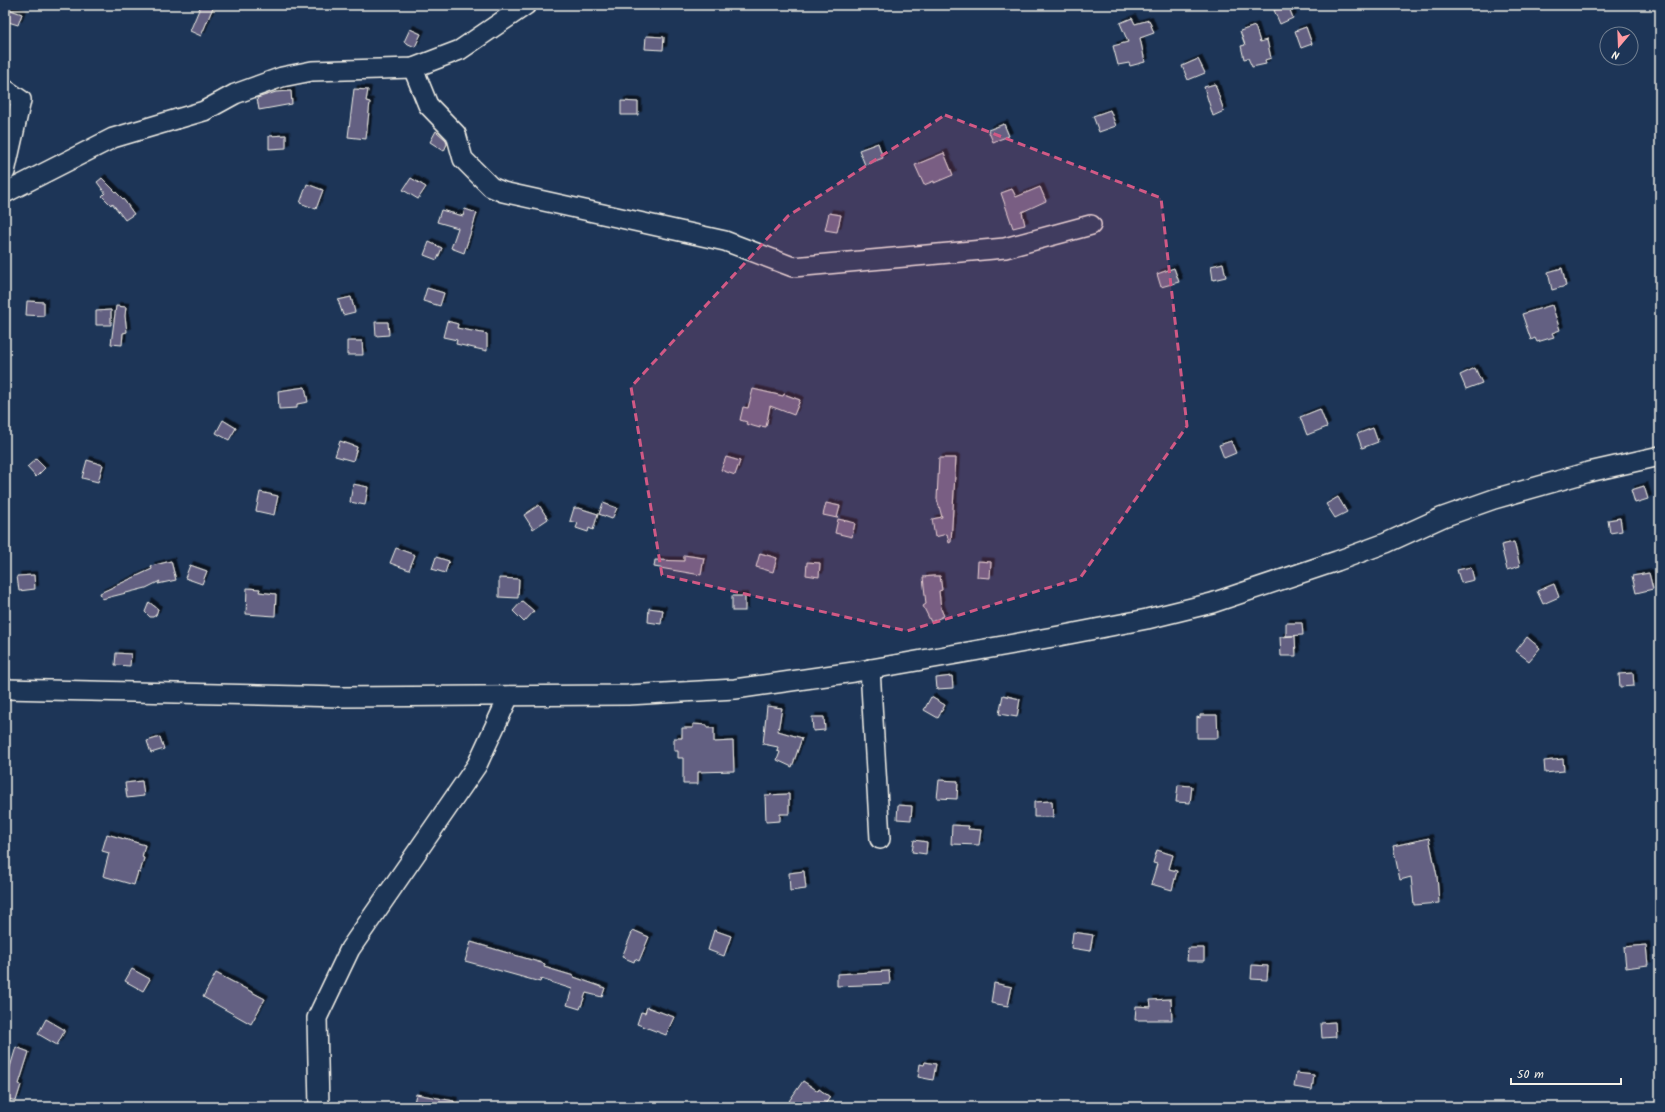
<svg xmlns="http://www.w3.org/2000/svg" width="1665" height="1112" viewBox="0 0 1665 1112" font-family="Kalam,sans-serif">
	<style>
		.building { fill: #636182; stroke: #f4f1e8; filter: url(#shadow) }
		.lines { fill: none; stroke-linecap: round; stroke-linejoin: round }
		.minor-casing { stroke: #f4f1e8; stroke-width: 22 }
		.minor { stroke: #1d3557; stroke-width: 19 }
		.marked { fill: #d15985; fill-opacity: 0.2; stroke: #d15985; stroke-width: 3; stroke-dasharray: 8 5; stroke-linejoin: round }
	</style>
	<defs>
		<filter id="shadow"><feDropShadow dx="3.5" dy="-3.5" stdDeviation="0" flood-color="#0009"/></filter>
	</defs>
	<rect width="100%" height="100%" fill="#1d3557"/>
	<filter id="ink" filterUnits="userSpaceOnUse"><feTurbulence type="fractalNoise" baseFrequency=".025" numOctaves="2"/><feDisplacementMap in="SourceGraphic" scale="8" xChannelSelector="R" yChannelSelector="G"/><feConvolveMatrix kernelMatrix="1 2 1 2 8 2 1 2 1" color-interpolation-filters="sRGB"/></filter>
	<g filter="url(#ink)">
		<!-- building -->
		<g class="building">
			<path d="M201,5H214L201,36L190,31Z"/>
			<path d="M1288,5L1293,18L1280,24L1274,10Z"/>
			<path d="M8,9L22,14L18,25L5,21Z"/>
			<path d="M1132,18L1135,24L1149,20L1154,33L1140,38L1145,62L1130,66L1129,63L1118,65L1113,46L1128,42L1120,23Z"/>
			<path d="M1255,26L1260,42L1267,40L1271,58L1265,60L1266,64L1252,67L1248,58L1244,59L1241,46L1245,45L1240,31Z"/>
			<path d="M1306,27L1312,44L1301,48L1295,31Z"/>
			<path d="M410,29L421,34L415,47L404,42Z"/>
			<path d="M646,36L664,37L663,50L645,49Z"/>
			<path d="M1198,59L1205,73L1188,80L1182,66Z"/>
			<path d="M1215,84L1224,111L1213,116L1204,87Z"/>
			<path d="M354,89L368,90L366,101L370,102L366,139L348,137Z"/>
			<path d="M291,91L292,104L259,110L257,98L276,92Z"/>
			<path d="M621,101L638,102V115H621Z"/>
			<path d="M1110,110L1116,126L1099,132L1093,116Z"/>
			<path d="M1004,124L1009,136L993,142L988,130Z"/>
			<path d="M436,131L446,140L447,144L444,151L430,142Z"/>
			<path d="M286,135V148L269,149V136Z"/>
			<path d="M878,143L883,158L865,165L859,150Z"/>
			<path d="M944,153L953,175L934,183V181L924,185L915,165Z"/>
			<path d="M102,178L124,200L134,214L125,220L112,203L111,205L102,196L105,193L97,182Z"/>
			<path d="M411,178L426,187L418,199L403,190Z"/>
			<path d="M307,184L323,190L316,209L300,203Z"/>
			<path d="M1040,187L1046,201L1022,212L1025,225L1013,228L1001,193L1012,189L1016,197Z"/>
			<path d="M465,209L477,213L464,253L451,248L458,228L437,222L441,210L463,216Z"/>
			<path d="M829,213L841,215L837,232L825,230Z"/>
			<path d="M429,242L442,248L437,260L424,255Z"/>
			<path d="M1223,263L1226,277L1213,280L1211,266Z"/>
			<path d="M1174,268L1179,282L1161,287L1157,274Z"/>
			<path d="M1562,268L1566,286L1552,290L1548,272Z"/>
			<path d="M427,288L444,293L440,306L423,301Z"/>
			<path d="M351,297L355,312L343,315L338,300Z"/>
			<path d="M27,301L44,302V316L26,315Z"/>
			<path d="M1552,305L1560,330L1552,333L1554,337L1537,342L1535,338L1531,340L1522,314Z"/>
			<path d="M116,306L126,307L125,316L127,332L123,333L122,345L111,344Z"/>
			<path d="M111,310V325H96V311Z"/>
			<path d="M447,321L458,324L457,328L487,334V351L456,344L457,340L443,337Z"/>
			<path d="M375,322H388L389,335L376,336Z"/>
			<path d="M347,341H362L363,355H347Z"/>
			<path d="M1475,368L1482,383L1466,389L1460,375Z"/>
			<path d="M305,387L308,402L297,404V408L279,409L278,391Z"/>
			<path d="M753,389L783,396L784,394L800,400L794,415L770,406L766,427L760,426V428L746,424L747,422L740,420L743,407L748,408Z"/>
			<path d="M1320,409L1327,427L1307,435L1300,417Z"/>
			<path d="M223,420L236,428L229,440L216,433Z"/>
			<path d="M1373,428L1378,442L1362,448L1357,434Z"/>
			<path d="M340,441L357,447L353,461L335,456Z"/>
			<path d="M1231,441L1236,453L1224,458L1219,445Z"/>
			<path d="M726,457L740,461L735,475L721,470Z"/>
			<path d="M939,458H956L951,542L949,543L947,534L935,537L932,519L942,517L937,499Z"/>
			<path d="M36,459L45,468L36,477L27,467Z"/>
			<path d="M87,460L103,465L98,482L82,478Z"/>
			<path d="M353,484L368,487L365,505L350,502Z"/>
			<path d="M1644,486L1648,499L1635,503L1631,490Z"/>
			<path d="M260,492L278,496L274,515L256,511Z"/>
			<path d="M1338,497L1347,512L1335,518L1326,504Z"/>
			<path d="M603,503L617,508L612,519L599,514Z"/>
			<path d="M826,503L840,506L837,518L823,515Z"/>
			<path d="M539,505L548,519L533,529L524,515Z"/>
			<path d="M574,508H579L598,514L593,530L589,528L588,532L576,528L578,523L570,521Z"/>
			<path d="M1620,518L1622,531L1610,533L1608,520Z"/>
			<path d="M838,519L855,523L852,537L835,533Z"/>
			<path d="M1514,542L1520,566L1507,570L1501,545Z"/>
			<path d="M396,548L415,555L409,570L390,563Z"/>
			<path d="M760,553L777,558L773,572L756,567Z"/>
			<path d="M684,555L704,558L701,575L654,567L655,560L684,561Z"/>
			<path d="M436,557L449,561L445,573L432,569Z"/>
			<path d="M171,561L176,580L158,584L160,581L146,588L102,599L100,593L152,569L151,566Z"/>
			<path d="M978,561L991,562L990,578L977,577Z"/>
			<path d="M807,562L820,563L819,577L806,575Z"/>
			<path d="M190,565L207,571L202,584L185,578Z"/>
			<path d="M1471,567L1474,580L1461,583L1457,570Z"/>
			<path d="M1649,573L1653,589L1636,593L1632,576Z"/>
			<path d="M34,575L35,589L19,591L17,576Z"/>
			<path d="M933,576H940L942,590L939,591L941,609L944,616L931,622L923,606L926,604L923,577Z"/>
			<path d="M499,578L519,579L518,598L499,597Z"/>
			<path d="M1554,584L1559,597L1543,604L1537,591Z"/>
			<path d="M247,588L260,589L259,592L276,594L275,616L246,614Z"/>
			<rect x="732" y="596" width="13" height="15"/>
			<path d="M522,601L534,611L524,622L513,611Z"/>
			<path d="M149,602L158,609L156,615L153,617H150L145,612Z"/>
			<path d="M649,608L663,610L661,624L648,622Z"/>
			<path d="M1286,623H1302L1303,635L1286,636Z"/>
			<path d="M1295,636L1296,656H1281L1280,637Z"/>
			<path d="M1527,637L1540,648L1529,661L1516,651Z"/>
			<path d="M116,653L131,654L130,666L115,665Z"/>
			<path d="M1633,673L1634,686L1620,687L1619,674Z"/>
			<path d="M952,676L953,688L937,689L936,678Z"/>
			<path d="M1003,695L1020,699L1017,717L999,714Z"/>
			<path d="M931,697L945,705L938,718L924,710Z"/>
			<path d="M767,706L782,708L778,731L802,738L792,767L777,760L780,752L777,751L778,747L763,744Z"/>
			<path d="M1200,715H1217L1218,738H1197V717L1200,718Z"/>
			<path d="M812,717H824L825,730L813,731Z"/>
			<path d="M693,724L707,725V728H714V742L733,741L734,771L698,772V784H683V758H678V751H674V738H682V728H693Z"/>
			<path d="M160,737L164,749L151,753L147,741Z"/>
			<path d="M1563,759L1564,771L1545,773L1544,761Z"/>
			<path d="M939,780L958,781L957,799L937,798Z"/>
			<path d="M142,781L144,796L127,798L125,783Z"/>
			<path d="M1178,785L1192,786L1190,803L1176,802Z"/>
			<path d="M789,794V814H780V821L766,822L765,795Z"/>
			<path d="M1052,801L1053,817H1034V802Z"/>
			<path d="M898,805L912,806L911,820L897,819Z"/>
			<path d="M952,825L969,826L968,829L981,830L979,845L951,844Z"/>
			<path d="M107,834L145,845L142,857L144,858L140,873L138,872L134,885L103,876L109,853L102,851Z"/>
			<path d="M1429,838L1437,876L1439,903L1414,905L1411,877L1400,880L1393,846Z"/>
			<path d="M914,840L927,842L926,854L912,852Z"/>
			<path d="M1157,850L1173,855L1169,869L1177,871L1172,890L1151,884L1157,864L1153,863Z"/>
			<path d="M804,871L806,889L790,891L789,873Z"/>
			<path d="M633,930L649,937L639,961L635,959L634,962L622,957Z"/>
			<path d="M714,930L731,936L724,956L708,950Z"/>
			<path d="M1073,932L1093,935L1090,951L1071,948Z"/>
			<path d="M471,942L545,964L544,967L574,976V977L605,988L602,997L586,993L580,1009L567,1005L572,989L541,979L540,982L465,961Z"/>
			<path d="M1646,945L1648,965L1626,968L1624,947Z"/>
			<path d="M1188,948H1204V961H1187Z"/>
			<path d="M1252,965L1268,966L1267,980L1251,979Z"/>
			<path d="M132,969L150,979L143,991L125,981Z"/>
			<path d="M889,971L890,984L837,986V974Z"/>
			<path d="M216,973L265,999L251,1024L203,997Z"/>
			<path d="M994,983L1012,987L1008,1006L991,1003Z"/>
			<path d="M1171,999L1172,1020H1135L1136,1006L1151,1007L1150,1000Z"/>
			<path d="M647,1007L674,1017L666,1035L637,1024L641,1012L645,1013Z"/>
			<path d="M46,1019L65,1030L57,1045L38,1034Z"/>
			<path d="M1335,1022L1336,1037L1322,1038L1321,1023Z"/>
			<path d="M16,1047L29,1052L19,1084L21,1085L16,1101L5,1098V1084Z"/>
			<path d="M925,1062L936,1064L933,1080L918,1077L920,1064L924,1065Z"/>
			<path d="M1296,1073L1314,1075L1312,1090L1294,1087Z"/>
			<path d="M803,1081L818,1091L819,1089L830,1097L823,1107H798L789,1101Z"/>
			<path d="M416,1094L454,1101L453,1107H413Z"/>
		</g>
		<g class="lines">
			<!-- minor casing -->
			<g class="minor-casing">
				<g id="minor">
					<path d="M413,68L428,105L456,134L463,159L491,187L503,192L725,241L793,267L1005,248L1091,225"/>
					<path d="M5,89L21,100L5,172"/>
					<path d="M5,193L113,138L204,111L235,94L282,77L312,71L413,68L460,50L526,5"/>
					<path d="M870,669L880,839"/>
					<path d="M5,689L340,697L628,695L735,689L854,672L1059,636L1147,619L1212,603L1337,561L1386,543L1443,517L1494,499L1589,472L1660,456"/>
					<path d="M319,1107L317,1018L350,949L477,765L509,696"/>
				</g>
			</g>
			<!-- minor -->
			<use href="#minor" class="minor"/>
		</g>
	</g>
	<!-- marked area -->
	<path class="marked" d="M945,115L1161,198L1187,426L1080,578L907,631L662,575L631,387L788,216Z"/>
	<!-- margin -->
	<rect width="1665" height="1112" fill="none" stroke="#1d3557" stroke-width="20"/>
	<rect x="10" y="10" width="1645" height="1092" fill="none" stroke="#f4f1e8" stroke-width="1.5" filter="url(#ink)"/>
	<!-- north arrow -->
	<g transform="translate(1619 46) rotate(199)"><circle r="19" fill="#1d3557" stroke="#738091"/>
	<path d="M0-3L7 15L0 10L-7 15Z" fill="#ff9aa2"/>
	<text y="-6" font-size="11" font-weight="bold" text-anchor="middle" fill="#f4f1e8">N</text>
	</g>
	<!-- scale -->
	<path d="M1511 1078v6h110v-6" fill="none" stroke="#f4f1e8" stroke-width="2"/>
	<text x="1517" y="1078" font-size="12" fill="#f4f1e8" stroke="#1d3557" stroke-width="3" paint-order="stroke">50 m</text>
</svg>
